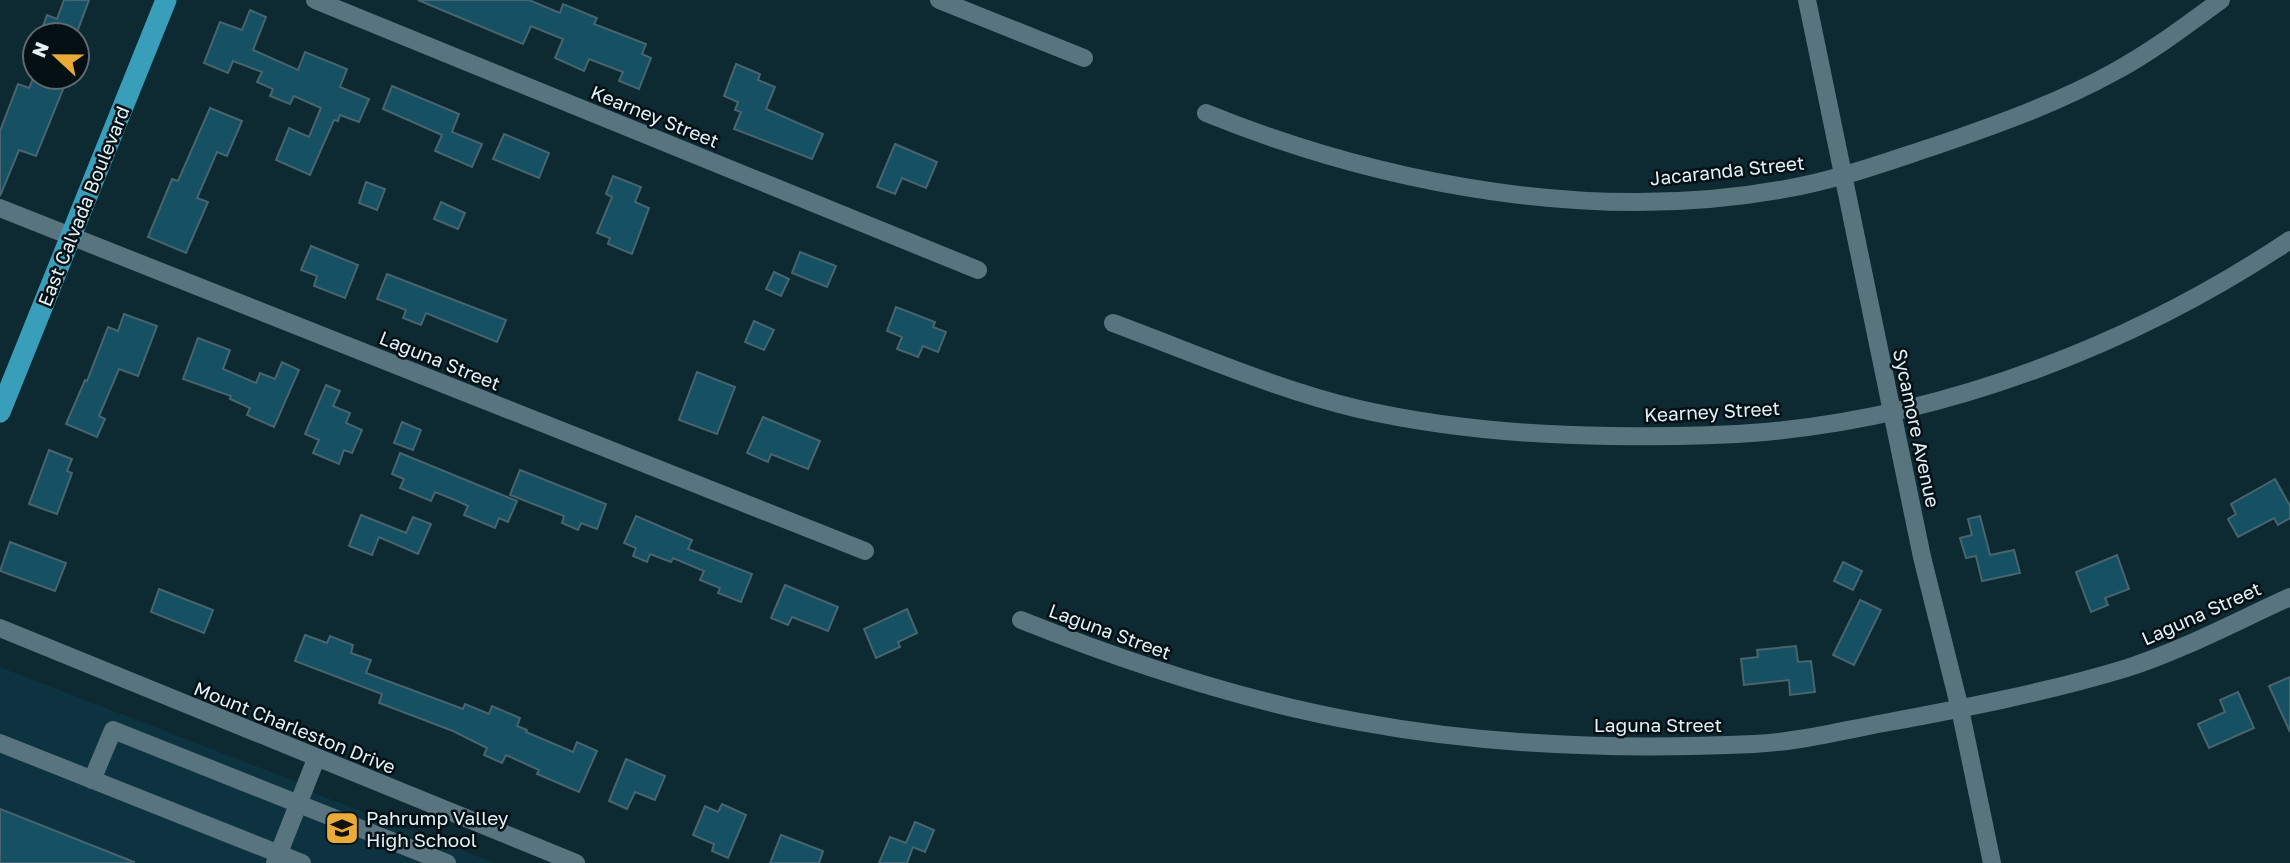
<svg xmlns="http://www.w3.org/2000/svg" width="2290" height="863" viewBox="0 0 2290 863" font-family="'Golos Text',sans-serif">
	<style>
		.built { fill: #0c333f }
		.building { fill: #155162; stroke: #48646e; stroke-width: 2 }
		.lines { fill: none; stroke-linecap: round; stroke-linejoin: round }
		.minor { stroke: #58747f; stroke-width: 18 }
		.major { stroke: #399eba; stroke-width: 21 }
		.labels { text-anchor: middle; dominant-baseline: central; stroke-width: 5; stroke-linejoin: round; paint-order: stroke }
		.street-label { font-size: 19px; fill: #e2f2f8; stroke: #051014 }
		.poi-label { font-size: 19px; fill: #e2f2f8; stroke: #051014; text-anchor: start }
	</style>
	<rect width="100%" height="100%" fill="#0d2932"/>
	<!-- built -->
	<path class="built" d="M0,667L297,782L317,794L495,863H0Z"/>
	<!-- building -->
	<g class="building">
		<path d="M64,0H89L76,35L41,32L47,15L57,19Z"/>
		<path d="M418,0H529L560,13L563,4L597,18L594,24L646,44L642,54L651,58L639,89L619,81L623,72L589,59L584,71L555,58L563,39L531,26L523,44Z"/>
		<path d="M250,10L266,17L253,50L298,70L305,52L347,69L340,87L369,99L359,122L340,115L338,121L334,120L310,175L276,160L289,128L309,137L321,108L294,96L290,104L270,96L273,89L257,82L262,72L233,61L228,73L204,63L220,22L242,30Z"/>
		<path d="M736,64L760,74L758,80L775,87L766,109L823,134L812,159L734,129L741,112L735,110L738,102L724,96Z"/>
		<path d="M34,77H68L36,156L19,150L0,196V131L18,84L29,88Z"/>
		<path d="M392,86L459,114L452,132L482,144L472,167L435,151L442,135L383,109Z"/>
		<path d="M210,108L242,121L227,156L217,152L197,198L208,202L186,253L148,237L172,179L178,181Z"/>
		<path d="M504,134L549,153L539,178L493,159Z"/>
		<path d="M895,144L937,162L926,188L902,178L895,194L877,187Z"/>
		<path d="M613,176L641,187L635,202L649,208L632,254L608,244L610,238L597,233L612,197L606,194Z"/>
		<path d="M366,182L385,189L377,210L359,203Z"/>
		<path d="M441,202L465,213L458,229L434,219Z"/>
		<path d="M311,246L358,265L345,298L314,286L317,276L301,270Z"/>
		<path d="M800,252L836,266L827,287L792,273Z"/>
		<path d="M774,272L789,279L781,296L766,289Z"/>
		<path d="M387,274L506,320L497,342L426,313L421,325L403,318L406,310L377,299Z"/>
		<path d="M896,307L935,322L933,327L946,332L938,352L923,346L918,357L897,349L902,337L887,331Z"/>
		<path d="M124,314L157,326L138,376L119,369L99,416L105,419L97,437L66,424L85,380L87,381L108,327L118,331Z"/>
		<path d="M754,321L774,330L764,350L745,342Z"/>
		<path d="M198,338L230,350L223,369L256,383L260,373L275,379L282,362L299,370L274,427L247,415L250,408L230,399L231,396L183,379Z"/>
		<path d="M697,372L735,387L717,434L679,420Z"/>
		<path d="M326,385L340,391L333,406L350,413L346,423L362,430L352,453L344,450L339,464L313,453L319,440L305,434Z"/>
		<path d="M763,417L820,441L808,469L771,454L768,462L747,453Z"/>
		<path d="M402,422L421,430L413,450L394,443Z"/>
		<path d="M49,450L72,459L67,471L72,473L57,514L29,504Z"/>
		<path d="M400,453L517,501L508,522L499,518L495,528L464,515L468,506L455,500L435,492L431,501L400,488L404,479L392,474Z"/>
		<path d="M520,470L606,504L597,529L581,523L578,530L562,523L564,516L510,495Z"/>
		<path d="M2275,479L2290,506V518L2278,525L2274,518L2238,537L2228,519L2236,514L2231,504Z"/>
		<path d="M361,515L406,533L413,517L431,524L418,554L379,537L372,555L349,546Z"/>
		<path d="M636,516L692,540L688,549L752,574L741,602L718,593L720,588L700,580L704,571L673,558L671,562L650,554L647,562L633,556L636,548L624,543Z"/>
		<path d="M1980,516L1990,555L2014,550L2020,573L1982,581L1976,556L1966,558L1960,538L1972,535L1968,519Z"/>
		<path d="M10,542L66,563L55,591L0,571Z"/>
		<path d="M2117,555L2129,589L2105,598L2108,605L2091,612L2076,572Z"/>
		<path d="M1843,562L1862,571L1853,590L1834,581Z"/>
		<path d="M785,585L838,607L828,631L792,617L788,625L771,618Z"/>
		<path d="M159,589L213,610L204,633L151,612Z"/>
		<path d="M1860,600L1881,610L1854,665L1833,655Z"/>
		<path d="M907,609L917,633L898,642L900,647L876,658L864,629Z"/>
		<path d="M305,635L327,643L330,636L353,645L351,653L371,660L366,673L463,709L465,704L489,714L492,706L520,718L517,726L527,730L526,732L573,752L577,742L597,751L579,792L537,774L539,770L506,755L502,763L484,755L487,748L453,731L379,703L382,694L295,661Z"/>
		<path d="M1796,646L1798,662L1811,661L1815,692L1790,695L1789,680L1744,685L1741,659L1758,657L1757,650Z"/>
		<path d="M2290,677V732L2269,686Z"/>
		<path d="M2238,692L2254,728L2209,748L2198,724L2225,712L2220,700Z"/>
		<path d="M626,759L665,776L655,800L635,792L627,809L609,801Z"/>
		<path d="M722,804L746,815L728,858L712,851L714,844L693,835L705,806L718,812Z"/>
		<path d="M0,809L134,862V863H0Z"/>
		<path d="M915,822L934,830L925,852L913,847L907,863H879L890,837L906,843Z"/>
		<path d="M781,835L823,851L819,863H770Z"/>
	</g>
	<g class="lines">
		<!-- minor -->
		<g class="minor">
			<path d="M315,0L978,270"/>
			<path d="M939,0L1084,58"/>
			<path d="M1807,0L1922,557L1960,709L1992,863"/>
			<path d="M1206,113C1384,185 1594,224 1785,189C1837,180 1886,162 1935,146C1996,125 2058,103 2114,72C2151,52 2187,25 2221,0"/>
			<path d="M0,208L865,551"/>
			<path d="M1113,323C1194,353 1275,389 1359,409C1442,428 1526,435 1611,436C1662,437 1714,436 1765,432C1951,415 2136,343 2290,240"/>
			<path d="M1021,620C1131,664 1243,701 1360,722C1489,746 1623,750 1754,744C1797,742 1841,731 1884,723C1965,708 2048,692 2127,668C2183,650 2237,621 2290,597"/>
			<path d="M0,628L576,863"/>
			<path d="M0,743L302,863"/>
			<path d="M92,780L113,730L447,863"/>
			<path d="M275,863L316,759"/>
		</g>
		<!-- major -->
		<path class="major" d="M0,412L166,0"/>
	</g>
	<!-- icons -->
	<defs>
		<g id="school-square" transform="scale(1.75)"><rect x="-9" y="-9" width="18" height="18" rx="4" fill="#eaaa38" stroke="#051014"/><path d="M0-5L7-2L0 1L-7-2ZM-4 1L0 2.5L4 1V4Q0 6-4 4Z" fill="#111"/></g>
	</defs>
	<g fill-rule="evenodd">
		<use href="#school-square" x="342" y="828"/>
	</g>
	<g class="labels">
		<!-- street labels -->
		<g class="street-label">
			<text transform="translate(655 116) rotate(22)">Kearney Street</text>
			<text transform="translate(1727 170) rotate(-6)">Jacaranda Street</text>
			<text transform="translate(83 206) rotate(-68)">East Calvada Boulevard</text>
			<text transform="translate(440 360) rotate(22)">Laguna Street</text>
			<text transform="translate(1712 411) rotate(-3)">Kearney Street</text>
			<text transform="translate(1917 428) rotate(78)">Sycamore Avenue</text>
			<text transform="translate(2201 613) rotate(-24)">Laguna Street</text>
			<text transform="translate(1110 631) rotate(20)">Laguna Street</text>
			<text x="1658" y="724">Laguna Street</text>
			<text transform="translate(295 727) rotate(22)">Mount Charleston Drive</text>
		</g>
		<!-- poi labels -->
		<g class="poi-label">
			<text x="366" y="817">Pahrump Valley<tspan x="366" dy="22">High School</tspan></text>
		</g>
	</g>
	<!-- north arrow -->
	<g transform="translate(56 56) rotate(292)"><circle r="33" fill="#051014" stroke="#5d6a6f" stroke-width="2"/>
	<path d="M0-5L12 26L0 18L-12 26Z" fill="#eaaa38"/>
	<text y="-10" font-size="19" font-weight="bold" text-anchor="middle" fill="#e2f2f8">N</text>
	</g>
</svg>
